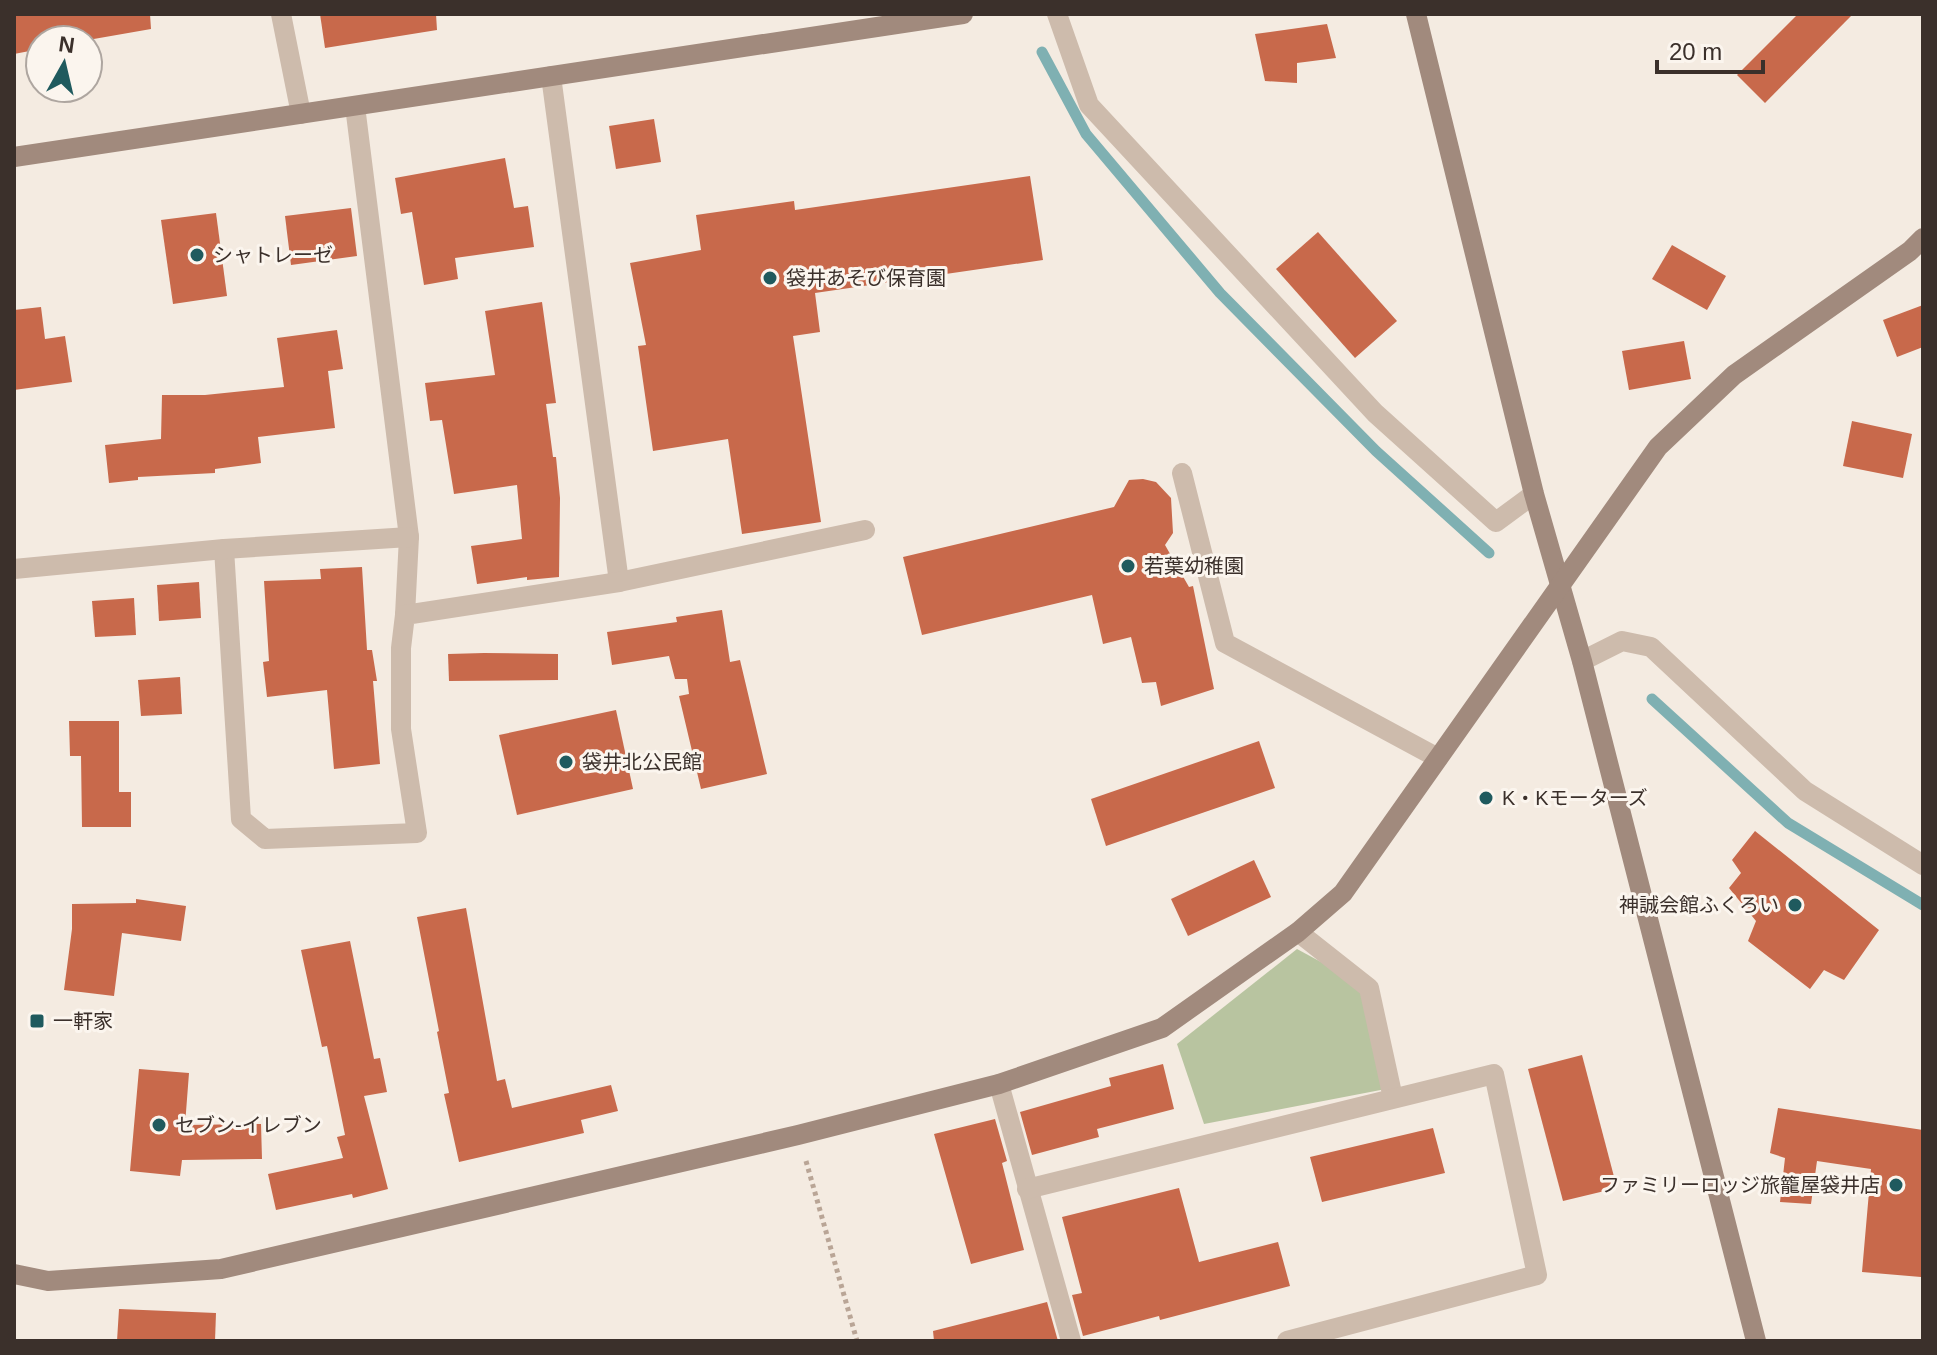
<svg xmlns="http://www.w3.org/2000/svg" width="1937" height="1355" viewBox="0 0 1937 1355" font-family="Helvetica,'Noto Sans JP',sans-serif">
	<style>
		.green { fill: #b8c4a0 }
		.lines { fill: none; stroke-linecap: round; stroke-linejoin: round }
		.stream { stroke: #7fb0b2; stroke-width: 11 }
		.building { fill: #c8694b }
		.path { stroke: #b9a596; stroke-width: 5; stroke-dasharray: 4 4; stroke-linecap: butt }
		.street { stroke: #cdbbac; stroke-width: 20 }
		.secondary { stroke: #a18a7d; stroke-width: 20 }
		.poi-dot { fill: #1f5a5e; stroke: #fbf5ee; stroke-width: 3 }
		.labels { text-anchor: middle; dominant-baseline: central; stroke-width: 6; stroke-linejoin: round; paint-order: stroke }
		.poi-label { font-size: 20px; fill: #3b302b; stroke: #fbf5ee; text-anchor: start }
	</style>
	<rect width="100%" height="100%" fill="#f4ebe1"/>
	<!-- green -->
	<path class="green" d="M1297,949L1369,988L1391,1088L1204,1124L1177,1044Z"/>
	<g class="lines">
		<!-- stream -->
		<g class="stream">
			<path d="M1042,52L1086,134L1220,293L1376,451L1489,553"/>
			<path d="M1652,699L1788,823L1923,905"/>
		</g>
	</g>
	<!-- building -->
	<g class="building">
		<path d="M14,14H150L151,29L88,40H40V49L14,54Z"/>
		<path d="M320,14H436L437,30L325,48Z"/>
		<path d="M1798,14H1853L1765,103L1737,75Z"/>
		<path d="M1327,24L1336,58L1297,63V83L1265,81L1255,34Z"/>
		<path d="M654,119L661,162L616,169L609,126Z"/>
		<path d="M505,158L514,208L528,206L534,247L455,258L458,279L424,285L412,212L401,214L395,178Z"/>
		<path d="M1030,176L1043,260L815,293L820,332L793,336L821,522L742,534L728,439L653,451L638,346L646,345L630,263L701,250L696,215L794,201L795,210Z"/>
		<path d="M351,208L357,256L291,265L285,216Z"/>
		<path d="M216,213L227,296L173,304L161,220Z"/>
		<path d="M1318,232L1397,321L1355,358L1276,269Z"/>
		<path d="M1672,245L1726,276L1707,310L1652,279Z"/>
		<path d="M542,302L556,403L546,404L553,457H556L560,498L559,577L527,580V577L477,584L471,546L522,539L517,485L454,494L442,420L430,421L425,383L495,375L485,311Z"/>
		<path d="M1923,305V347L1897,357L1883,320Z"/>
		<path d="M41,307L45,339L65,336L72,382L14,390V310Z"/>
		<path d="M337,330L343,369L328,371L335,428L258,437L261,463L215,469V473L138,477V480L109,483L105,445L161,439L162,395H205L284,387L277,338Z"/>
		<path d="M1684,341L1691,379L1629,390L1622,351Z"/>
		<path d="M1852,421L1912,434L1903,478L1843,466Z"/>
		<path d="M1143,479L1156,482L1171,498L1173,533L1165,545L1189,587L1193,586L1214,689L1161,706L1156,682L1142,683L1131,637L1103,644L1092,595L922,635L903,557L1114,507L1129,480Z"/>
		<path d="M362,567L367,650H372L377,681H373L380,764L334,769L327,690L267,697L263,662L269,661L264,581L321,579L320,569Z"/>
		<path d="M199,582L201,618L159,621L157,585Z"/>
		<path d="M134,598L136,635L95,637L92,601Z"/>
		<path d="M722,610L730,662L740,660L767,774L701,789L679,696L689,694L687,679H675L669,656L612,665L607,632L677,622L676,617Z"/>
		<path d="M484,653L558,654V680L449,681L448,654Z"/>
		<path d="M180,677L182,714L141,716L138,680Z"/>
		<path d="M616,710L633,789L517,815L499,735Z"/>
		<path d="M69,721H119V792H131V827H82L81,756H70Z"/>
		<path d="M1259,741L1275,788L1106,846L1091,799Z"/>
		<path d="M1755,831L1879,930L1844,980L1824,970L1810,989L1748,941L1756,921L1729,888L1741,873L1732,860Z"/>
		<path d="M1254,860L1271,897L1188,936L1171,899Z"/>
		<path d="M136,899L186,906L181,941L122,933L114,996L64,990L72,929V904L136,903Z"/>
		<path d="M466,908L497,1081L505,1079L512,1108L611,1085L618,1111L581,1120L584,1133L459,1162L444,1094L449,1093L437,1032L439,1031L417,917Z"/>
		<path d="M350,941L374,1059L380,1058L387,1092L364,1096L388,1189L353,1198L352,1194L276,1210L268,1174L343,1158L337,1137L345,1135L327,1046L322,1047L301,950Z"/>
		<path d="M1582,1055L1617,1188L1563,1201L1528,1069Z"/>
		<path d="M1163,1064L1174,1109L1097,1129L1099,1137L1032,1155L1020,1112L1111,1086L1109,1078Z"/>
		<path d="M139,1069L189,1073L185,1125L261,1124L262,1159L182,1160L180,1176L130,1171Z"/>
		<path d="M1778,1108L1923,1130L1921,1277L1862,1272L1871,1169L1817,1161L1811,1204L1780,1202L1785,1158L1770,1153Z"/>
		<path d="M995,1119L1007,1161L1002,1163L1024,1250L971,1264L934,1134Z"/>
		<path d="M1433,1128L1445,1173L1322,1202L1310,1157Z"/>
		<path d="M1179,1188L1199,1262L1278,1242L1290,1286L1160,1320L1159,1316L1083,1336L1072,1295L1082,1293L1062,1217Z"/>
		<path d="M1047,1302L1058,1341H934L933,1331Z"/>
		<path d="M119,1309L216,1313L215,1341H117Z"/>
	</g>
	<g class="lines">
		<!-- path -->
		<path class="path" d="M806,1161L857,1341"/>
		<!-- street -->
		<g class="street">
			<path d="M281,14L301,114"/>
			<path d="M1057,14L1089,105L1375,413L1496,522L1534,494"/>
			<path d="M551,76L619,582"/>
			<path d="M355,106L409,537L405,615"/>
			<path d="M1182,473L1225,643L1438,758"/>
			<path d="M224,549L241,819L265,839L417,833L401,729V648L405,615L619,582L865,530"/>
			<path d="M14,569L224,549L409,537"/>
			<path d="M1582,661L1622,641L1651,647L1805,791L1923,865"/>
			<path d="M1298,932L1369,988L1393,1098"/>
			<path d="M999,1084L1071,1341"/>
			<path d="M1027,1189L1494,1074L1537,1275L1287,1341"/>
		</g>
		<!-- secondary -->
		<g class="secondary">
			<path d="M1416,14L1534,494L1582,661L1756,1341"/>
			<path d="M14,157L963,14"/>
			<path d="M14,1274L48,1281L221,1269L798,1135L999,1084L1162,1028L1298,932L1343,893L1658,447L1734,375L1910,251L1923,238"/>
		</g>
	</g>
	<!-- markers -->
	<g class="poi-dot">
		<circle cx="197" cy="255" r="8"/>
		<circle cx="770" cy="278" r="8"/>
		<circle cx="1128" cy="566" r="8"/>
		<circle cx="566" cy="762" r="8"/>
		<circle cx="1486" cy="798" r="8"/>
		<circle cx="1795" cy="905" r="8"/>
		<rect x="29" y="1013" width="16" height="16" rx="4"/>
		<circle cx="159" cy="1125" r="8"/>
		<circle cx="1896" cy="1185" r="8"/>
	</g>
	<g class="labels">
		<!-- poi labels -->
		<g class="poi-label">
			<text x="213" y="255">シャトレーゼ</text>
			<text x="786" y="278">袋井あそび保育園</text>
			<text x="1144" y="566">若葉幼稚園</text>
			<text x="582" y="762">袋井北公民館</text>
			<text x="1502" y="798">K・Kモーターズ</text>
			<text x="1779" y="905" text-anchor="end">神誠会館ふくろい</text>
			<text x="53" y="1021">一軒家</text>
			<text x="175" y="1125">セブン-イレブン</text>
			<text x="1880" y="1185" text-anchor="end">ファミリーロッジ旅籠屋袋井店</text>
		</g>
	</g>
	<!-- border -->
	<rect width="1937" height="1355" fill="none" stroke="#3b302b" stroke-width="32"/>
	<!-- north arrow -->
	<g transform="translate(64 64) rotate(8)"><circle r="38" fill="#fbf5ee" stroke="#aea6a0" stroke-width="2"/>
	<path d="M0-6L14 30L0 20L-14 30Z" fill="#1f5a5e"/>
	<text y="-12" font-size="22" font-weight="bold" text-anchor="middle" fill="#3b302b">N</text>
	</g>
	<!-- scale -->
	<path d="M1657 60v12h106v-12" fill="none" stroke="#3b302b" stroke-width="4"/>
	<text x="1669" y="60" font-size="24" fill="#3b302b" stroke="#fbf5ee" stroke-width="6" paint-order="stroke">20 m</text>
</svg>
